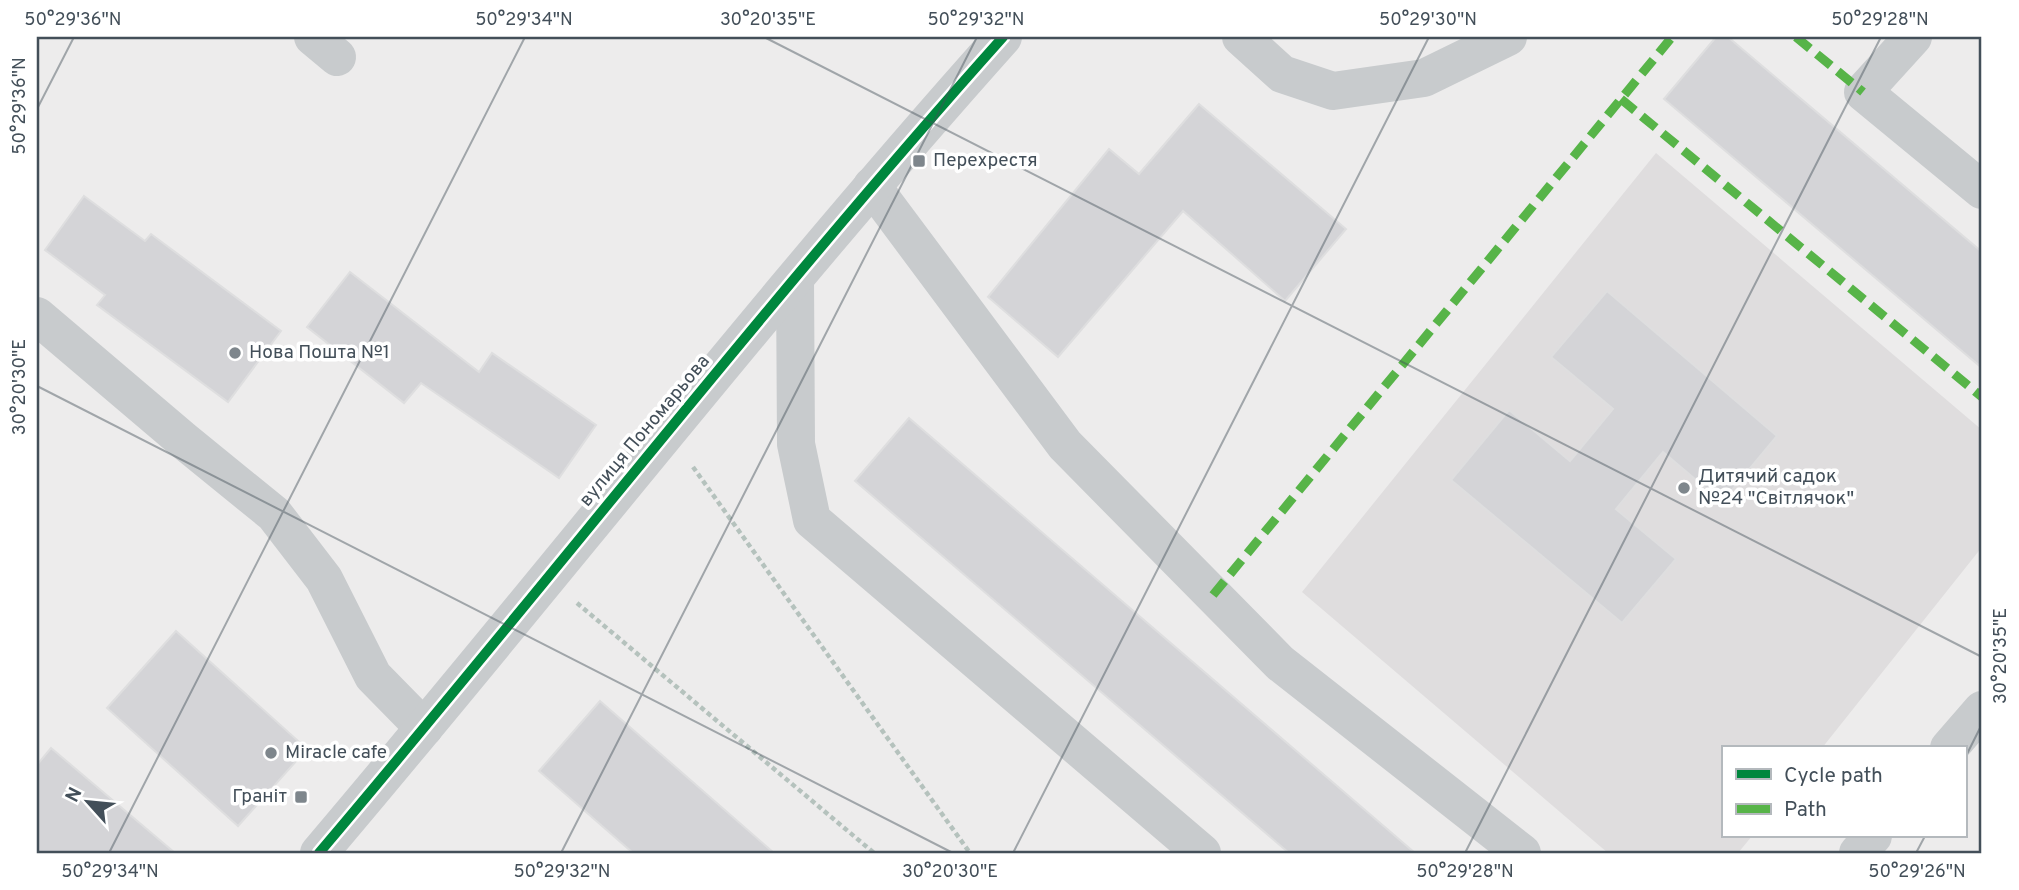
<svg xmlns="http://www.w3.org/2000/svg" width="2019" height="890" viewBox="0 0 2019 890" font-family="Overpass,sans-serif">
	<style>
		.education { fill: #dfddde }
		.building { fill: #d4d4d7; stroke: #dededf; stroke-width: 2 }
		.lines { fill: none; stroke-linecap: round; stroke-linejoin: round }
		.path { stroke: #b5c2bd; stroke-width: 4.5; stroke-dasharray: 5 3.5; stroke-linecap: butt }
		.minor { stroke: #c8cbcd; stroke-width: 38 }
		.quiet { stroke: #57b448; stroke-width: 9; stroke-dasharray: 18 9; stroke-linecap: butt }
		.cycleway-casing { stroke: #fff; stroke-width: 15 }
		.cycleway { stroke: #00873e; stroke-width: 10 }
		.ticks { fill: none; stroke: #434f59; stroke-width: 2; stroke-opacity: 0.45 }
		.poi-dot { fill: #7e868c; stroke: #fff; stroke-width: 2.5 }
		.labels { text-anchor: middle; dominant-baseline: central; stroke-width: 7; stroke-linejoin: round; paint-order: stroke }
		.poi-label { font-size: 19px; fill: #434f59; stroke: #fff; text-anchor: start }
		.street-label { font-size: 19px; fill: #434f59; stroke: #fff }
		.neatline { fill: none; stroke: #434f59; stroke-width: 2.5 }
		.ticks-label { font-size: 18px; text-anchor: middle; fill: #434f59 }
	</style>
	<rect width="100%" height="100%" fill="#edecec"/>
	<!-- education -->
	<path class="education" d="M1656,153L1982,430V547L1822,748H1723V836H1752L1738,853H1608L1302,592Z"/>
	<!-- building -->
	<g class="building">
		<path d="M1716,37H1728L1982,252V368L1664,99Z"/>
		<path d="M1199,104L1346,229L1285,301L1183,211L1058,357L988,297L1109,149L1139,174Z"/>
		<path d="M84,196L145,241L151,234L281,331L228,402L97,305L105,295L45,250Z"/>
		<path d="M350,272L479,372L492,353L596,425L559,478L421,383L404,403L307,327Z"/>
		<path d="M1607,291L1777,436L1722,502L1663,452L1616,509L1676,559L1622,623L1451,480L1509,410L1570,461L1613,409L1551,357Z"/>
		<path d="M909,418L1415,853H1289L855,481Z"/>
		<path d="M176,631L307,749L238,826L107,708Z"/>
		<path d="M600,701L774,853H633L539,771Z"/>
		<path d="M51,748L175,853H37V765Z"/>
	</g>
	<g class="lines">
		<!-- path -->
		<g class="path">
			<path d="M693,467L970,853"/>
			<path d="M577,603L874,853"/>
		</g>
		<!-- minor -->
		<g class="minor">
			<path d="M313,37L337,57"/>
			<path d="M1241,37L1282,74L1333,91L1424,78L1508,37"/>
			<path d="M1913,37L1863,92L1982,190"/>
			<path d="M872,186L1065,445L1280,663L1522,853"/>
			<path d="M795,280L796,444L812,520L1202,853"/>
			<path d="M37,316L183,440L274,514L324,579L373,676L424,728"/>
			<path d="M1949,748L1982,710"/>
			<path d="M319,853C549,582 766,302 1003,37"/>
			<path d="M1858,853L1873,836"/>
		</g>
		<!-- quiet -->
		<g class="quiet">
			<path d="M1796,37L1863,92"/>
			<path d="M1621,99L1982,397"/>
			<path d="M1213,595L1672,37"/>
		</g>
		<!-- cycleway casing -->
		<g class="cycleway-casing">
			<path id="cycleway" d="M319,853C549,582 766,302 1003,37"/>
		</g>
		<!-- cycleway -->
		<use href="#cycleway" class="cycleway"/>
	</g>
	<!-- ticks -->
	<path class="ticks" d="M764,37L1982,657M37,109L74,37M37,386L953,853M1965,758L1982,724M109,853L525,37M561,853L977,37M1013,853L1429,37M1465,853L1881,37M1916,853L1925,836"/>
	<!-- markers -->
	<g class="poi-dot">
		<rect x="912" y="154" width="14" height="14" rx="3.5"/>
		<circle cx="235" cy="353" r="7"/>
		<circle cx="1684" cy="488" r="7"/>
		<circle cx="271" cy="753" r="7"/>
		<rect x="294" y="790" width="14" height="14" rx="3.5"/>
	</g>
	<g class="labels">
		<!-- poi labels -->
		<g class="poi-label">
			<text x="933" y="161">Перехрестя</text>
			<text x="249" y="353">Нова Пошта №1</text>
			<text x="1698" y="477">Дитячий садок<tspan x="1698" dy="22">№24 "Світлячок"</tspan></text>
			<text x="285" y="753">Miracle cafe</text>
			<text x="287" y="797" text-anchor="end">Граніт</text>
		</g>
		<!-- street labels -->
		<g class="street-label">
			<text transform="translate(645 431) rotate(-50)">вулиця Пономарьова</text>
		</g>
	</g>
	<!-- border -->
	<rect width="2019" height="890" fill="none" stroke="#ffffff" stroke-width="77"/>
	<!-- legend -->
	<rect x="1722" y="746" width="245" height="91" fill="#ffffff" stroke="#b4b9bd" stroke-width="2"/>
	<rect x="1736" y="769" width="35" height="10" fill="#00873e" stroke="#b4b9bd" stroke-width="2"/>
	<text x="1784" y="782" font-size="21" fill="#434f59">Cycle path</text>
	<rect x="1736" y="804" width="35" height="10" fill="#57b448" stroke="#b4b9bd" stroke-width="2"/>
	<text x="1784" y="816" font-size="21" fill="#434f59">Path</text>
	<!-- north arrow -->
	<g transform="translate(88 802) rotate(297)" stroke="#ffffff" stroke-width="5" paint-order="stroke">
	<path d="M0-5L12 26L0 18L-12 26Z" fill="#434f59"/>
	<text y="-10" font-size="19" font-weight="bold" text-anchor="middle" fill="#434f59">N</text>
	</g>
	<rect x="38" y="38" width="1942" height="814" class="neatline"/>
	<g class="ticks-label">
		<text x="73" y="25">50°29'36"N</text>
		<text x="524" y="25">50°29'34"N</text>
		<text x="768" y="25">30°20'35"E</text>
		<text x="976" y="25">50°29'32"N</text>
		<text x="1428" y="25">50°29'30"N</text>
		<text x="1880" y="25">50°29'28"N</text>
		<text transform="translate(19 106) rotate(-90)" y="6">50°29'36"N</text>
		<text transform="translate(19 387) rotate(-90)" y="6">30°20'30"E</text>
		<text transform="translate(2000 656) rotate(-90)" y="6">30°20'35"E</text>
		<text x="110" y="877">50°29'34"N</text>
		<text x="562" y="877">50°29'32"N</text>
		<text x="950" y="877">30°20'30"E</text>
		<text x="1465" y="877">50°29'28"N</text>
		<text x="1917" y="877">50°29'26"N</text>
	</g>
</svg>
